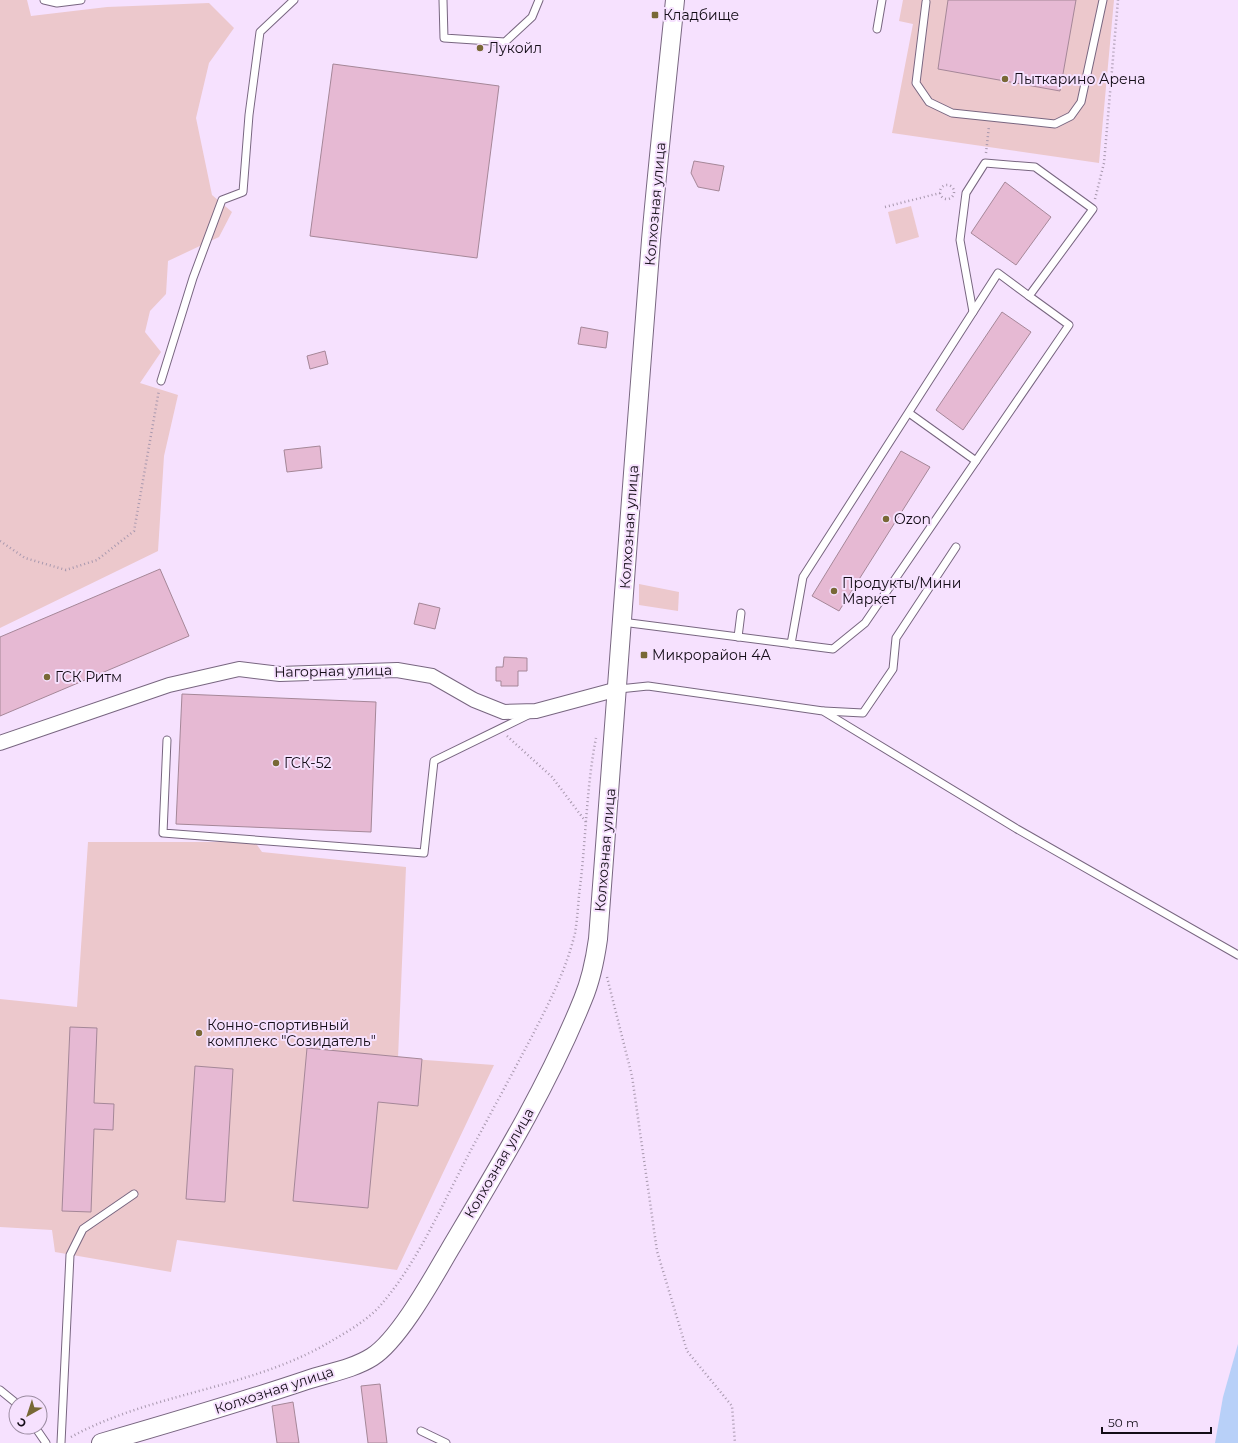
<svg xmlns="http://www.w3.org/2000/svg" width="1238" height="1443" viewBox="0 0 1238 1443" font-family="Montserrat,sans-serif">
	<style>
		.green { fill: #ecc8cc }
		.water { fill: #b8d0f8 }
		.building { fill: #e6b9d3; stroke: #a58798 }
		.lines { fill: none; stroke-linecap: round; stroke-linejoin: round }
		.service-casing { stroke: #786680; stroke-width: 9 }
		.minor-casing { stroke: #786680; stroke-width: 16 }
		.tertiary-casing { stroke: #786680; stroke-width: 20 }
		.path { stroke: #a898ae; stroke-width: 2.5; stroke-dasharray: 1 3; stroke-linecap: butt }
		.service { stroke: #fff; stroke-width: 7 }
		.minor { stroke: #fff; stroke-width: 14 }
		.tertiary { stroke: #fff; stroke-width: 18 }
		.poi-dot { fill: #786836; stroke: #f6e1fe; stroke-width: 1.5 }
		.labels { text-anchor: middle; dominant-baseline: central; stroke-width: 4; stroke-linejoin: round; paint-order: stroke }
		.poi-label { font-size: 14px; fill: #130c16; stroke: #f6e1fe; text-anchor: start }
		.street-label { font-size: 14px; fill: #130c16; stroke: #f6e1fe }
	</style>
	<rect width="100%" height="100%" fill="#f6e1fe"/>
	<!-- green -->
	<g class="green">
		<path d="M0,0H27L31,16L107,7L209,3L234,28L209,63L196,118L212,195L232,212L219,237L168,261L166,294L150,311L145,332L161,352L140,383L178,395L164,456L158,551L0,628Z"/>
		<path d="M903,0H1114L1099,163L892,133L913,24L899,21Z"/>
		<path d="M911,206L919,237L896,244L888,212Z"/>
		<path d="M639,584L679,592L678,611L639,605Z"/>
		<path d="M88,842H255L262,852L406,867L398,1058L494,1065L397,1270L177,1240L171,1272L55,1252L52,1230L0,1227V999L77,1007Z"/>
	</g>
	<!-- water -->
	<path class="water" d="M1238,1344V1443H1215L1223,1397Z"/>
	<!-- building -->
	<g class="building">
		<path d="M948,0H1076L1060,91L938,69Z"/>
		<path d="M333,64L499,86L477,258L310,236Z"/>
		<path d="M694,161L724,166L719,191L698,187L691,173Z"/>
		<path d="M1005,182L1051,217L1016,265L971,233Z"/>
		<path d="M1002,312L1031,332L963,430L936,410Z"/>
		<path d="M581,327L608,332L606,348L578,344Z"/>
		<path d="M325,351L328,364L310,369L307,356Z"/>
		<path d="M320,446L322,468L287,472L284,450Z"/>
		<path d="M901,451L930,467L839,611L812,596Z"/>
		<path d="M160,569L189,636L0,716V637Z"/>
		<path d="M419,603L440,608L435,629L414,624Z"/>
		<path d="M504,657L527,658V671H518V686H501V681H496V667H503Z"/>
		<path d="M182,694L376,702L371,832L176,824Z"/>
		<path d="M70,1027L97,1028L94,1103L114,1104L113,1130L94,1129L91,1212L62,1211Z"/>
		<path d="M307,1048L422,1059L418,1106L378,1102L368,1208L293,1201Z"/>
		<path d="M195,1066L233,1069L225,1202L186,1199Z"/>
		<path d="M380,1384L387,1443H368L361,1386Z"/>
		<path d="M293,1402L299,1443H277L272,1406Z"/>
	</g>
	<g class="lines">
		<!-- service casing -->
		<g class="service-casing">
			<g id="service">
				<path d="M44,0L57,3L81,0"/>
				<path d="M443,0L444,38L505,42L532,17L539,0"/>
				<path d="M926,2L916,83L929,102L952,113L1055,124L1071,116L1081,102L1103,0"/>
				<path d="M877,29L882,0"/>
				<path d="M973,312L998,273L1029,296"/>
				<path d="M161,381L193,278L222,200L243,192L249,115L260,32L294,0"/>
				<path d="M909,413L976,461"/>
				<path d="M622,622L833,649L865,623L1069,325L1029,296L1093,209L1035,167L985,163L966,193L960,240L973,312L803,577L791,644"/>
				<path d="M738,637L741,613"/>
				<path d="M619,689L648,686L823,711L1017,829L1238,955"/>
				<path d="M824,711L863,713L893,669L896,638L956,547"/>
				<path d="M167,740L163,833L424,853L434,761L528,715"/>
				<path d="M0,1390L16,1403"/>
				<path d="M35,1427L46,1443"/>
				<path d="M421,1431L446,1443"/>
				<path d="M61,1443L70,1255L83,1229L134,1194"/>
			</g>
		</g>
		<!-- minor casing -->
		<g class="minor-casing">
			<path id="minor" d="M0,743L169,685L239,669L280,674L397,670L432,676L474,700L504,712L536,711L618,689"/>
		</g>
		<!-- tertiary casing -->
		<g class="tertiary-casing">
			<path id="tertiary" d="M101,1443C170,1423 239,1403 307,1380C328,1373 353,1369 372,1357C399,1340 433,1278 450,1249C498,1168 548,1086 583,999C591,980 595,960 598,939C617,707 632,473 651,240C658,160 667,80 675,0"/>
		</g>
		<!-- path -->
		<g class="path">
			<path d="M986,153L989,126"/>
			<circle cx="947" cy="192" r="7"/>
			<path d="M1095,199L1104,163L1118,0"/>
			<path d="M885,207L940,193"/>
			<path d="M0,541L25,558L66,570L97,560L134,531L159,390"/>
			<path d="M507,736L552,777L586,822"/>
			<path d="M607,977L632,1076L657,1251L687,1351L732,1406L735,1443"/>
			<path d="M71,1437C151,1393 249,1389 328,1343C345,1333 365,1322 379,1307C418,1263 443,1202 471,1150C491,1113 511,1076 530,1040C548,1005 566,971 575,933C577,921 578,908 579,895C586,843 586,789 596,738"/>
		</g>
		<!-- service -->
		<use href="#service" class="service"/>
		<!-- minor -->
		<use href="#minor" class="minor"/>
		<!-- tertiary -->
		<use href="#tertiary" class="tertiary"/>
	</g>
	<!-- markers -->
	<g class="poi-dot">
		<rect x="651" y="11" width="8" height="8" rx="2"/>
		<circle cx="480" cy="48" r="4"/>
		<circle cx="1005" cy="79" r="4"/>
		<circle cx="886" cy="519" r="4"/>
		<circle cx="834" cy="591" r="4"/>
		<rect x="640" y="651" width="8" height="8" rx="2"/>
		<circle cx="47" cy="677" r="4"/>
		<circle cx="276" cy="763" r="4"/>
		<circle cx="199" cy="1033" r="4"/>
	</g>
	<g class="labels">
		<!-- poi labels -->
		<g class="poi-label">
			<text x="663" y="15">Кладбище</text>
			<text x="488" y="48">Лукойл</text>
			<text x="1013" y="79">Лыткарино Арена</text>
			<text x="894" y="519">Ozon</text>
			<text x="842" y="583">Продукты/Мини<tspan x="842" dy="16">Маркет</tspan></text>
			<text x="652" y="655">Микрорайон 4А</text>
			<text x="55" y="677">ГСК Ритм</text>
			<text x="284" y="763">ГСК-52</text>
			<text x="207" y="1025">Конно-спортивный<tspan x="207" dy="16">комплекс "Созидатель"</tspan></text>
		</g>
		<!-- street labels -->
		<g class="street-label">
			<text transform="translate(655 204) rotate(-85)">Колхозная улица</text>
			<text transform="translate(629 527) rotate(-86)">Колхозная улица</text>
			<text transform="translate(333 671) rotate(-1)">Нагорная улица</text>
			<text transform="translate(605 850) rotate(-85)">Колхозная улица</text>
			<text transform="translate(499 1163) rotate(-60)">Колхозная улица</text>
			<text transform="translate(274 1390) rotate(-18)">Колхозная улица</text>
		</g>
	</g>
	<!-- north arrow -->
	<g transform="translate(28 1415) rotate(219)"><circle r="19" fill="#f6e1fe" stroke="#9b8ca1"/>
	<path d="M0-3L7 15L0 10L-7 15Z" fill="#786836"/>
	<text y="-6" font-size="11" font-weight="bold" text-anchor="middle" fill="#130c16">С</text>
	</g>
	<!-- scale -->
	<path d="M1102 1427v6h109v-6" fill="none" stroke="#130c16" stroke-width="2"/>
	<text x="1108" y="1427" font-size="12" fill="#130c16" stroke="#f6e1fe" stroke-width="3" paint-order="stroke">50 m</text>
</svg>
